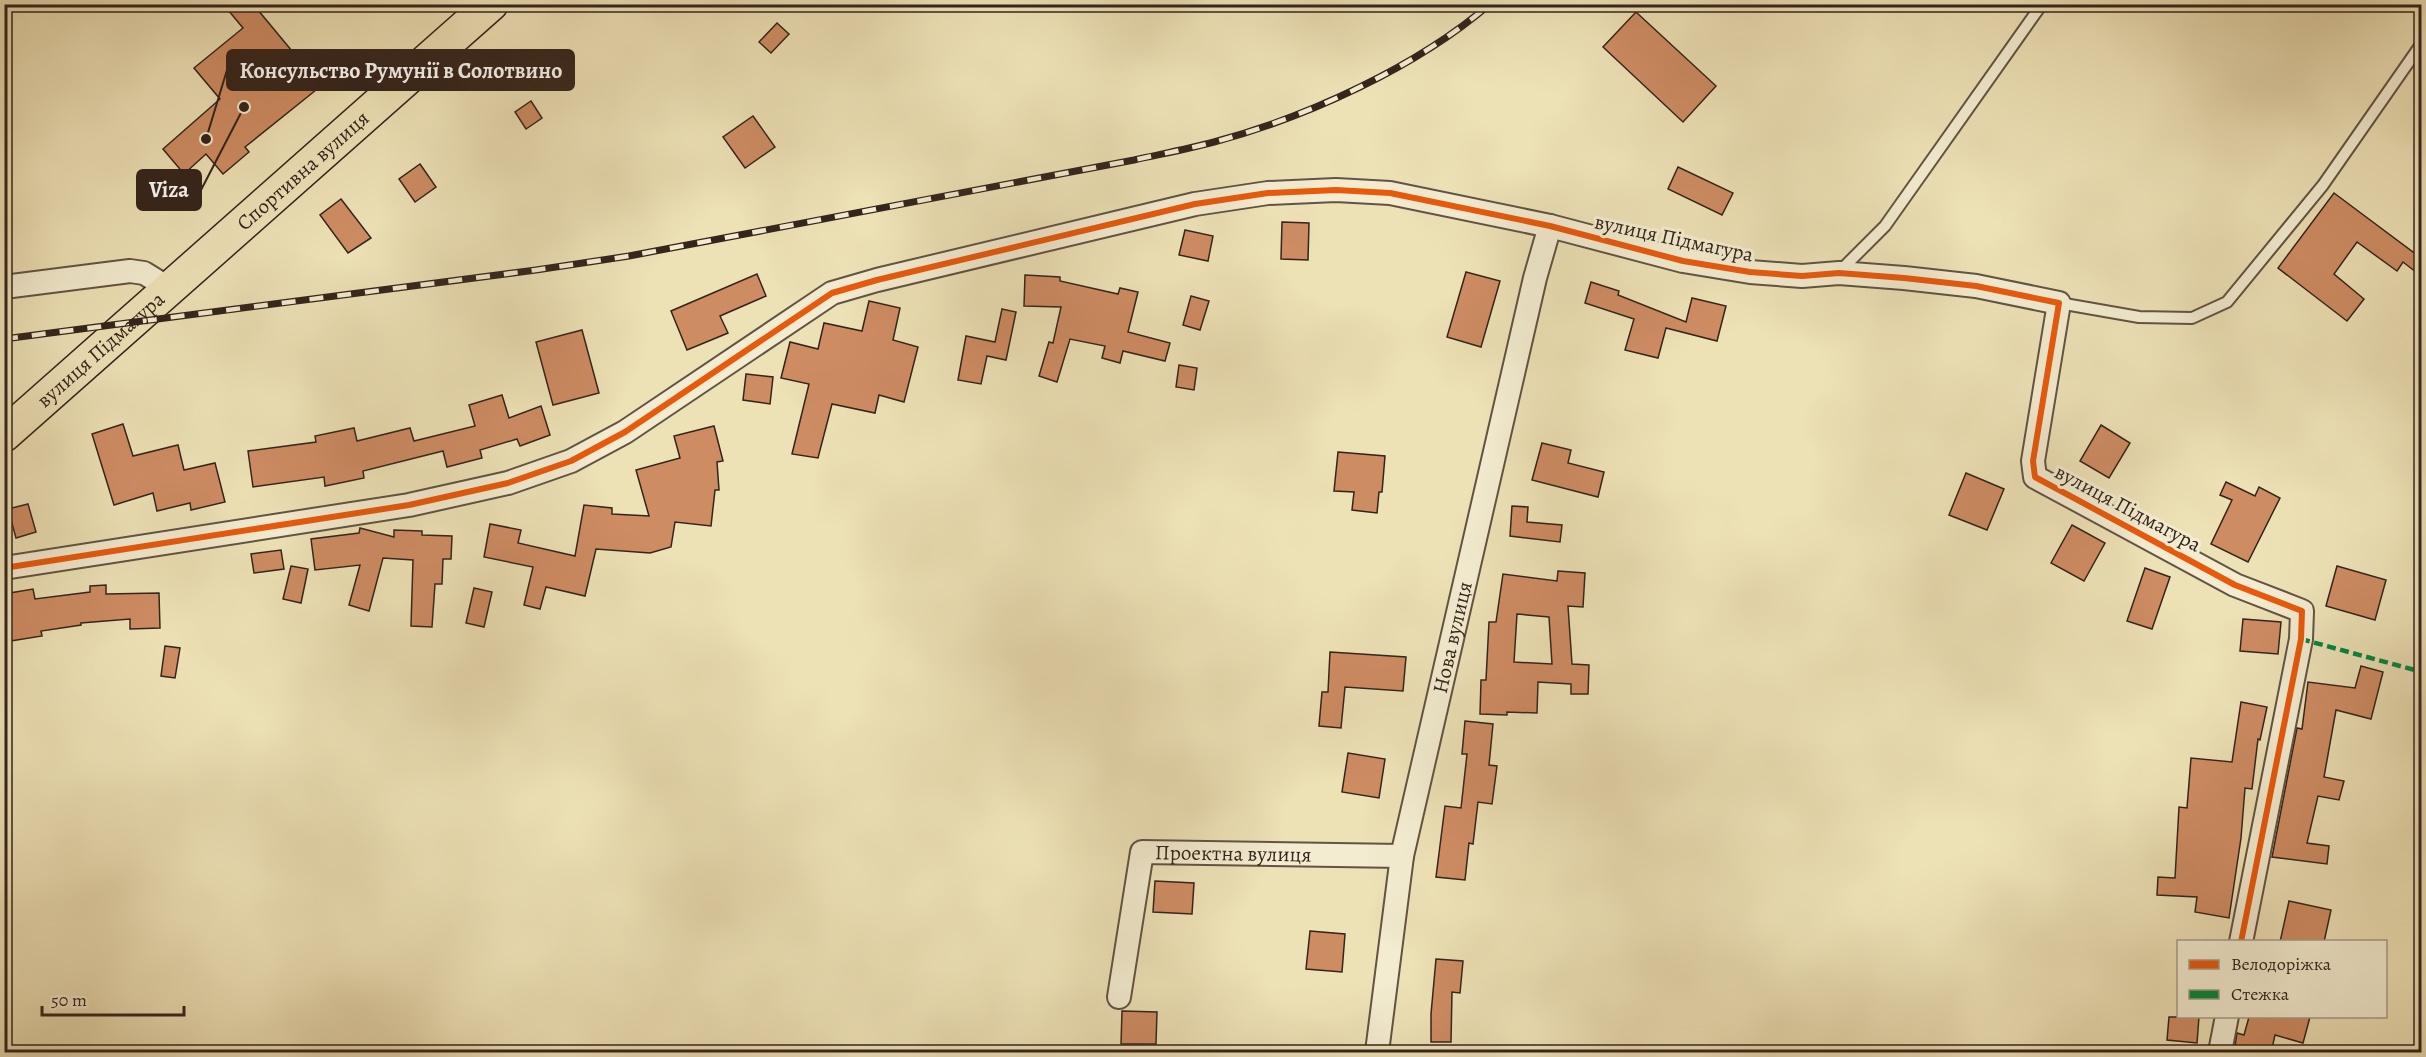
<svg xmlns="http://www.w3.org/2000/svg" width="2426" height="1057" viewBox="0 0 2426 1057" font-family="Alegreya,serif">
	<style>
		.building { fill: #ce8c63; stroke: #34241c; stroke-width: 1.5; fill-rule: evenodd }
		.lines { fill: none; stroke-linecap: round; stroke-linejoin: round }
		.lane-casing { stroke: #625342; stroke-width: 14 }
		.street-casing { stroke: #625342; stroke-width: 26 }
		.primary-casing { stroke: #34241c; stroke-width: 36 }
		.lane { stroke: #f3ecd0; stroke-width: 10 }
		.street { stroke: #f3ecd0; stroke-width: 22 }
		.primary { stroke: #ede1b6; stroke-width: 33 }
		.rail-casing { stroke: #34241c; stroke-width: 7 }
		.rail { stroke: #f3ecd0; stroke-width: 4.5; stroke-dasharray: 14; stroke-linecap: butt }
		.quiet { stroke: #00873e; stroke-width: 4.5; stroke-dasharray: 9 4.5; stroke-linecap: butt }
		.cycleway-casing { stroke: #f3ecd0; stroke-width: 10 }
		.cycleway { stroke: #e8590c; stroke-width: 6 }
		.labels { text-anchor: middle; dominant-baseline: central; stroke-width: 6; stroke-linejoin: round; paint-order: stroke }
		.street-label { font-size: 21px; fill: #34241c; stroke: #f3ecd0 }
		.leader { fill: none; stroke: #34241c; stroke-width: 2 }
		.callout-dot { fill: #34241c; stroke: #f3ecd0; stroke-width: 2 }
		.callout { fill: #34241c; stroke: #34241c; stroke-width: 2 }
		.callout-label { font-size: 22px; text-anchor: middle; font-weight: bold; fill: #fff }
	</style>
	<rect width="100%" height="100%" fill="#ede1b6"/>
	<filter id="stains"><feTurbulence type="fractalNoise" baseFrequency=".00333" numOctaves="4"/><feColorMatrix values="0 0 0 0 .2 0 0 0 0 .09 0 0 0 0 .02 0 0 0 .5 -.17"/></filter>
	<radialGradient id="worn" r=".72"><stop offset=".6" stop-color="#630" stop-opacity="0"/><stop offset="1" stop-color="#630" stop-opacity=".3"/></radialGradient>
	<!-- building -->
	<g class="building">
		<path d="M223,4H253L321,86L245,147L249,152L223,174L206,154L184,174L163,149L220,99L194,68L243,28Z"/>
		<path d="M1636,12L1716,86L1683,122L1603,47Z"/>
		<path d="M777,23L789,34L771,53L759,42Z"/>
		<path d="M531,101L542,118L526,129L515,112Z"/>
		<path d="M753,116L775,147L745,168L723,137Z"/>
		<path d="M420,164L436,187L415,202L399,179Z"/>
		<path d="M1678,167L1733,193L1722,215L1668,189Z"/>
		<path d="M2334,193L2421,258V276L2403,262L2397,271L2357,242L2334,274L2364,299L2347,321L2278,268Z"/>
		<path d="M341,199L371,238L348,253L320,215Z"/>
		<path d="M1282,222L1309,223L1308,260L1281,259Z"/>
		<path d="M1185,230L1213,236L1208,261L1179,255Z"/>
		<path d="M1466,272L1500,281L1481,347L1447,337Z"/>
		<path d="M757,274L766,296L720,316L728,333L687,350L671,311Z"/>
		<path d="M1025,275L1060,277V281L1118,294L1120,288L1138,292L1128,332L1170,343L1165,361L1123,351L1120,363L1102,358L1105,346L1070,339L1057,382L1039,376L1049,342L1053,343L1061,307L1024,306Z"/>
		<path d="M1591,282L1619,291L1618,295L1686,322L1692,298L1726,306L1717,341L1666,328L1658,358L1625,350L1634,319L1585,303Z"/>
		<path d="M1191,296L1209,301L1200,330L1183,325Z"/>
		<path d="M869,301L900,308L893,340L918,347L904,402L879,395L875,413L832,404L818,458L792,454L809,384L781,378L790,342L818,349L824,323L862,331Z"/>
		<path d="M1002,309L1016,312L1006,360L987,356L981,384L958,380L966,336L995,342Z"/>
		<path d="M582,330L599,393L553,405L536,342Z"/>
		<path d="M1179,365L1197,368L1194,390L1176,387Z"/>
		<path d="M746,374L773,377L770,404L743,400Z"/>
		<path d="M502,395L509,418L541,406L550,435L520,446L517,439L480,450L482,458L447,467L443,451L363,471L364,478L325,486L324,477L253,487L248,451L316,442L315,436L354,428L357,441L410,428L414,441L475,426L469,405Z"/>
		<path d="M123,424L133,456L178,445L184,470L215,463L225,502L191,510L190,503L157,511L153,493L114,505L92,434Z"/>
		<path d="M2101,425L2130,443L2109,478L2080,461Z"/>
		<path d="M714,426L723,461L717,462L719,490H715L711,526L675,522L671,547L650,553L596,549L585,596L546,587L540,609L524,605L533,567L484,557L490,524L521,530L518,543L575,556L584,505L612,508V514L649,516L636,470L680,458L674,436Z"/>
		<path d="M1542,443L1571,450L1568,463L1604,472L1598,497L1532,480Z"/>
		<path d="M1338,452L1385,456L1382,492H1379L1377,513L1352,510L1354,492L1334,491Z"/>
		<path d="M1966,473L2004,489L1987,530L1949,515Z"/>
		<path d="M2226,482L2255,496L2259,487L2280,498L2248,562L2211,544L2232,500L2220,495Z"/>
		<path d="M28,504L36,532L16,538L8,509Z"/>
		<path d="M1512,506L1528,507L1527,522L1562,525L1560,542L1510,536Z"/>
		<path d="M2072,525L2105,543L2084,581L2051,563Z"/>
		<path d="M360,528L394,537V530L422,531V535L452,536L451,559H443L442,584H435L432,627L411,626L413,560L383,558L369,611L349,605L360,565L315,570L311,539L359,533Z"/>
		<path d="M281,550L284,569L254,573L251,554Z"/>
		<path d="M291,566L308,569L301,603L283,599Z"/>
		<path d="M2337,566L2386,580L2375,620L2326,606Z"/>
		<path d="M2145,568L2170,577L2152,629L2127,621Z"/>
		<path d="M1558,571L1585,573L1583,607L1568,606L1572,664L1589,665L1588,694H1571V684L1538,682L1537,713L1507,712V715L1480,714L1481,680H1486L1489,622H1496L1503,574L1557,581ZM1517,614L1549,617L1552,664L1514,662Z"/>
		<path d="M106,585V594L159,593L160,628L130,629V619L81,623V625L41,631L42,636L4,642V594L33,589L35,599L90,592V586Z"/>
		<path d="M474,588L492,592L484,627L466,623Z"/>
		<path d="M2243,619L2281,622L2278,654L2240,651Z"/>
		<path d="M165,646L180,648L175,678L161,676Z"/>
		<path d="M1330,652L1406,657L1403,691L1345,687L1341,728L1319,726L1322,692H1328Z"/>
		<path d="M2361,666L2383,672L2371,719L2336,710L2324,777L2344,781L2339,800L2318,796L2307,843L2329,846L2327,864L2272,857L2297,728L2302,729L2308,682L2355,688Z"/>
		<path d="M2241,702L2267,707L2260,740L2258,739L2252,789L2245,788L2241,838L2229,918L2195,912L2197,897L2157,895L2158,877L2175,878L2179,807L2187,808L2191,758L2232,762Z"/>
		<path d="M1465,721L1493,724L1489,765L1497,766L1492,804L1478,802L1473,844L1469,843L1465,880L1436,877L1445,806L1461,808L1467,754H1462Z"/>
		<path d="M1348,753L1385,759L1379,798L1342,792Z"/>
		<path d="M1155,881L1194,883L1192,914L1153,912Z"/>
		<path d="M2289,901L2331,910L2324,942H2280Z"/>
		<path d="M1310,931L1345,934L1342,972L1306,969Z"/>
		<path d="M1436,959L1463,961L1460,993L1452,992L1451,1042H1431V1014Z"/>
		<path d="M1122,1011L1157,1012L1156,1044H1121Z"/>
		<path d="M2169,1017H2199L2197,1043L2167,1040Z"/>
		<path d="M2249,1017H2310L2303,1043L2275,1035L2271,1053H2234L2237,1033L2244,1035Z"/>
	</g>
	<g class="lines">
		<!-- lane casing -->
		<g class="lane-casing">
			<g id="lane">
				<path d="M1839,272L1885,226L2042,4"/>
				<path d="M2059,303L2139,317L2192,318L2227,302L2323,185L2422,43"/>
			</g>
		</g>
		<!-- street casing -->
		<g class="street-casing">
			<g id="street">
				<path d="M4,287L130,271L144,273L170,289"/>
				<path d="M4,568L409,505L508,483L571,461L625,432L832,293L877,280L1195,204L1268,193L1336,190L1390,193L1550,226L1683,261L1750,272L1802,276L1839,273L1904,278L1976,286L2059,303L2033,461L2035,477L2235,585L2302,611L2301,639L2241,942"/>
				<path id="s1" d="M1119,997L1142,852L1402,856"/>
				<path id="s2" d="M1377,1052L1402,856L1535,278L1550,226"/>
				<path d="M2220,1052L2227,1016"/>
			</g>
		</g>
		<!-- primary casing -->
		<g class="primary-casing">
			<g id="primary">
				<path id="s3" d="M4,435L491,4"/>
			</g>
		</g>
		<!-- lane -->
		<use href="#lane" class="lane"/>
		<!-- street -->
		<use href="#street" class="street"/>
		<!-- primary -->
		<use href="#primary" class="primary"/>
		<!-- rail casing -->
		<g class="rail-casing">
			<path id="rail" d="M4,339L536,270L629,256L1134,160C1161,154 1188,149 1214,142C1307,117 1417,67 1490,4"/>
		</g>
		<!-- rail -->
		<use href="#rail" class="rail"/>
		<!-- quiet -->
		<path class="quiet" d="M2301,639L2422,672"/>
		<!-- cycleway casing -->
		<g class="cycleway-casing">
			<path id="cycleway" d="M4,568L409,505L508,483L571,461L625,432L832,293L877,280L1195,204L1268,193L1336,190L1390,193L1550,226L1683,261L1750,272L1802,276L1839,273L1904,278L1976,286L2059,303L2033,461L2035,477L2235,585L2302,611L2301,639L2241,942"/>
		</g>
		<!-- cycleway -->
		<use href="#cycleway" class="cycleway"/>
	</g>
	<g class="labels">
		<!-- street labels -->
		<g class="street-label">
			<text stroke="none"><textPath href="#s3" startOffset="399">Спортивна вулиця</textPath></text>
			<text transform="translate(1674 238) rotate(12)">вулиця Підмагура</text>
			<text stroke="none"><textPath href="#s3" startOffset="129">вулиця Підмагура</textPath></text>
			<text transform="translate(2128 508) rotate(28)">вулиця Підмагура</text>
			<text stroke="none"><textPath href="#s2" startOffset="422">Нова вулиця</textPath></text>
			<text stroke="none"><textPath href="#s1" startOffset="238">Проектна вулиця</textPath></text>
		</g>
	</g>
	<!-- callouts -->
	<path class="leader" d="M206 139L227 70M244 107L201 190"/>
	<g class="callout-dot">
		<circle cx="206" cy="139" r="6"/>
		<circle cx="244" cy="107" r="6"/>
	</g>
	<g class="callout">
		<rect x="227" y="50" width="347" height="40" rx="6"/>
		<rect x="137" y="170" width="64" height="40" rx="6"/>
	</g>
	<g class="callout-label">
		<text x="401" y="78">Консульство Румунії в Солотвино</text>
		<text x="169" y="197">Viza</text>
	</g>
	<!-- margin -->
	<rect width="2426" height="1057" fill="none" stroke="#ede1b6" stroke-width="24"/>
	<rect x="6" y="6" width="2414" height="1045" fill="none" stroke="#34241c" stroke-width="3"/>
	<rect x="12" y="12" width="2402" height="1033" fill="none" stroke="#34241c" stroke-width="1.5"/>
	<!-- legend -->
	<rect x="2177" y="940" width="210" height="78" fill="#f3ecd0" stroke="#a79c88" stroke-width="1.5"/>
	<rect x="2189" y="960" width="30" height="9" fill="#e8590c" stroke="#a79c88" stroke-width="1.5"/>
	<text x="2231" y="970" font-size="18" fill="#34241c">Велодоріжка</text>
	<rect x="2189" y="990" width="30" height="9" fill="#00873e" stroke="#a79c88" stroke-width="1.5"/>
	<text x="2231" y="1000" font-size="18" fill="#34241c">Стежка</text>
	<!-- scale -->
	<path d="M42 1006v9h142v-9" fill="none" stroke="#34241c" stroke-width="3"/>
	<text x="51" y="1006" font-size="18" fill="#34241c" stroke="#f3ecd0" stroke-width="4.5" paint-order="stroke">50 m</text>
	<rect width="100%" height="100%" filter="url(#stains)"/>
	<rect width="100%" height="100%" fill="url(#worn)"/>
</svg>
